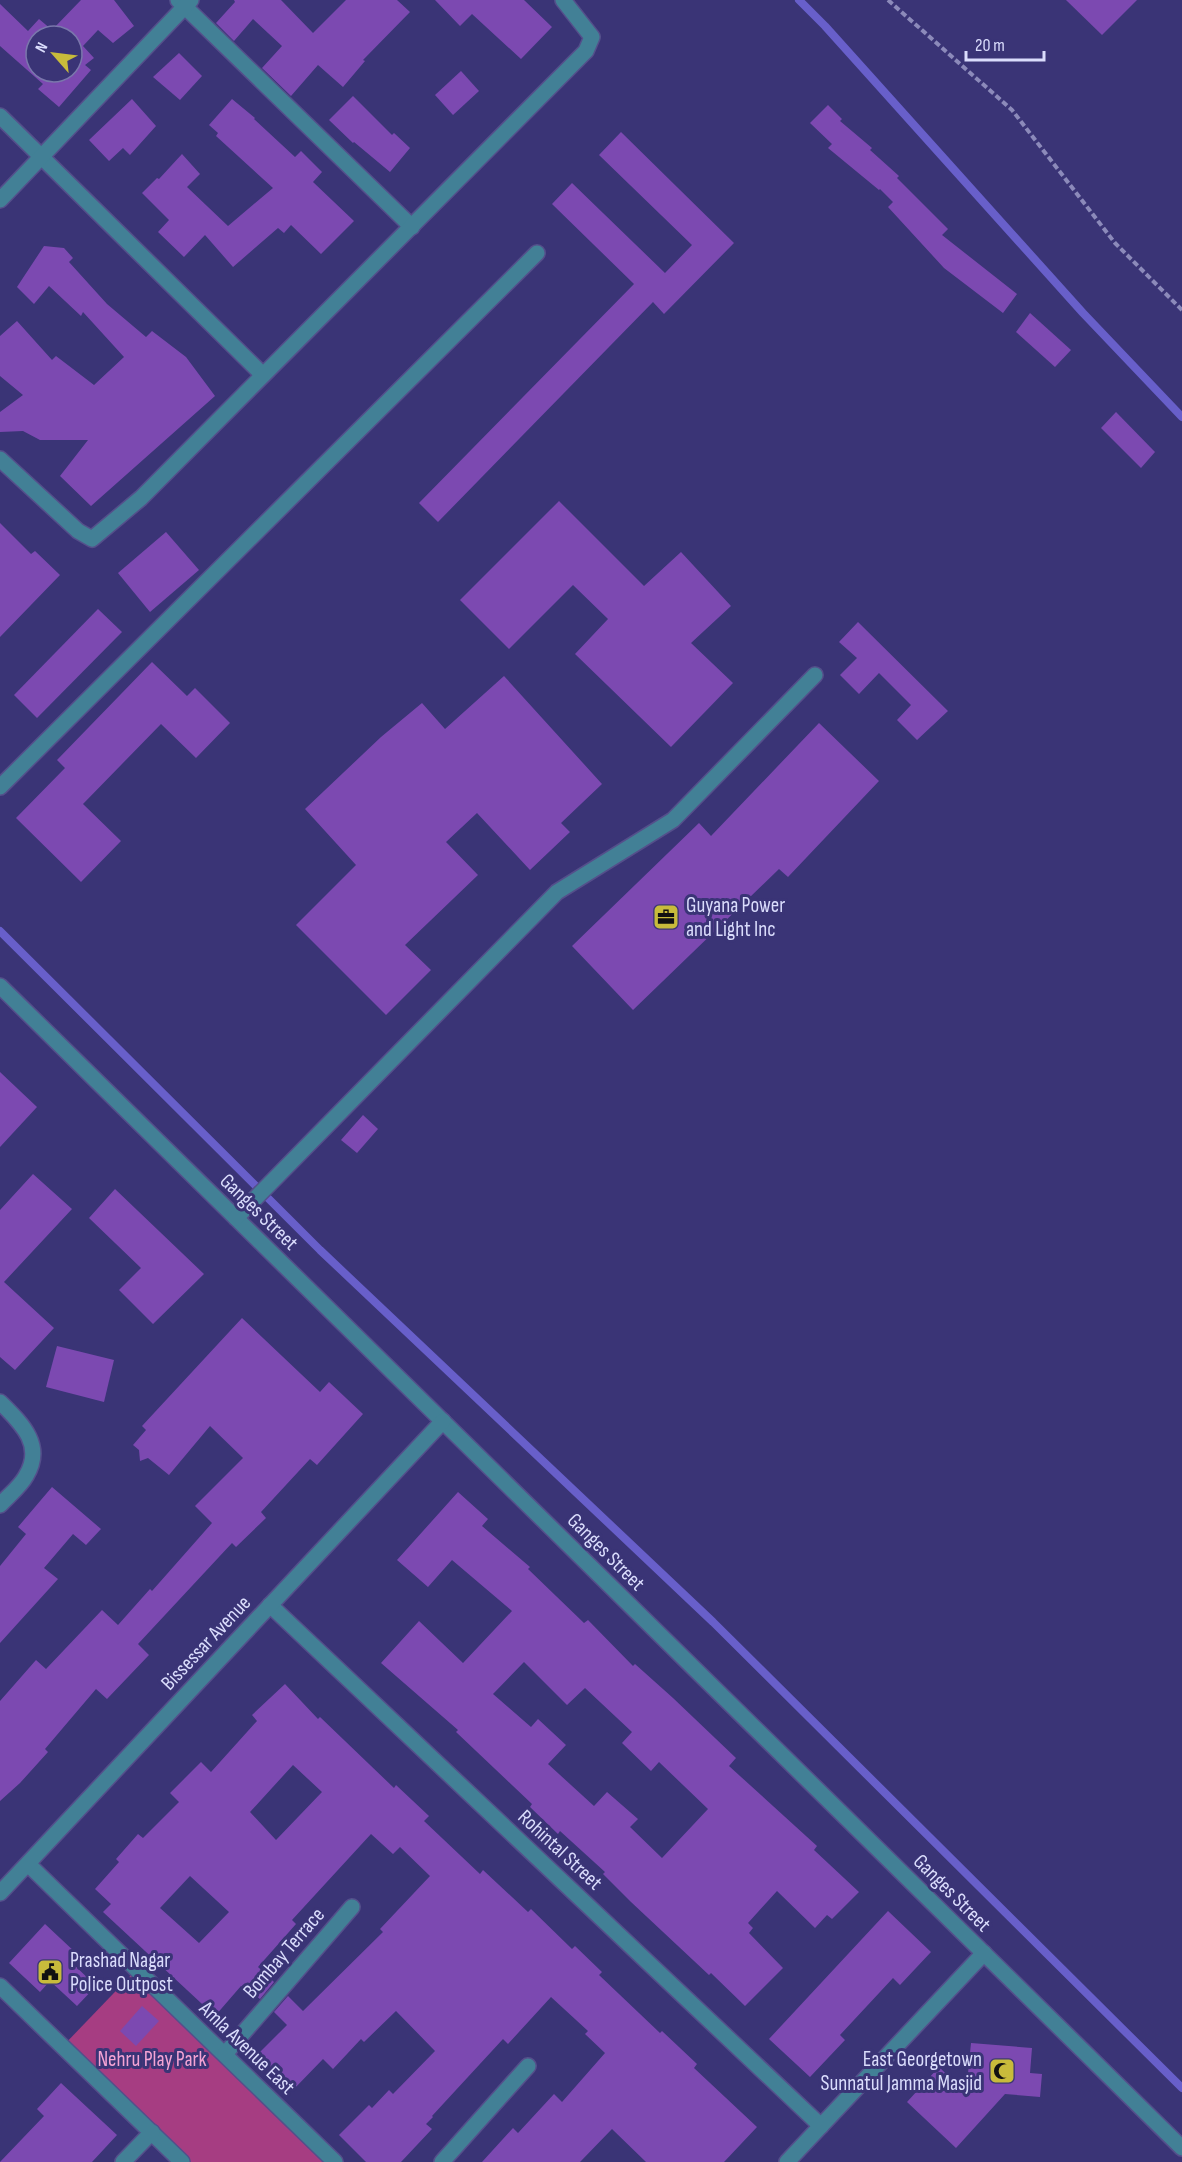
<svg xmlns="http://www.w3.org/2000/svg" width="1182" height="2162" viewBox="0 0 1182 2162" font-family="'Sofia Sans Condensed',sans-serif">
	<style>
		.green { fill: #a63d82 }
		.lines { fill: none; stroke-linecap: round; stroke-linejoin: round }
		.stream { stroke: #685fca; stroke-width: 8 }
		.building { fill: #7c49b1; fill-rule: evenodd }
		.minor-casing { stroke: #544f8b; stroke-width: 18 }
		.path { stroke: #8c8aba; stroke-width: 4; stroke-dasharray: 6 3; stroke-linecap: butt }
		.minor { stroke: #428096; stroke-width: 15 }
		.labels { text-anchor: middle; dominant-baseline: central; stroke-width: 6; stroke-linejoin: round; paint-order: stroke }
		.poi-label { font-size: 21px; fill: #dadcfc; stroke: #3a3476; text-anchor: start }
		.street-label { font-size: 21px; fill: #dadcfc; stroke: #3a3476 }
		.park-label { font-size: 21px; fill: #f5a3d4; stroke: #3a3476 }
	</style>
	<rect width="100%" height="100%" fill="#3a3476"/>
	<!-- green -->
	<path class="green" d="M136,1970L337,2162H183L62,2047Z"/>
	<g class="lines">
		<!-- stream -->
		<g class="stream">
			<path d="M799,0L825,26L1083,313L1182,417"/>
			<path d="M0,931L320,1250L713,1622L1182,2088"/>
		</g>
	</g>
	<!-- building -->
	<g class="building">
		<path d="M81,0H114L134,26L113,43L98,30L83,46L94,58L85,65L91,70L59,107L38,89L43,84L0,46V4L28,31L39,19L52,30ZM36,36H72V72H36Z"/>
		<path d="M234,0H281L313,33L346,0H397L410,12L363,60L365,61L343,87L318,65L291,96L262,68L282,46L253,19L234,41L216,23L235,2Z"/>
		<path d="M435,0H524L552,27L521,59L472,14L460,26Z"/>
		<path d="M1066,0H1137L1102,35Z"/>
		<path d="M179,53L202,76L180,100L153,77Z"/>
		<path d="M461,71L479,91L453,115L435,95Z"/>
		<path d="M353,96L392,135L394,133L410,148L390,172L354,142L353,143L329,120Z"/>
		<path d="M132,99L156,126L130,155L123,148L109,161L89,140Z"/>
		<path d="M232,99L255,118L254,119L295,157L301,151L322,172L313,182L354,221L321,254L291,225L284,233L278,228L233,267L205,235L184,257L158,232L169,220L142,193L157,178L159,179L182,154L200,174L187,187L228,226L273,188L216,136L218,133L209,125Z"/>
		<path d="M828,105L842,119L840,121L872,148L870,150L899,176L897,178L948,229L942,235L1017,294L1003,313L944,268L888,207L893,202L880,189L879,190L828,148L832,144L810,123Z"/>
		<path d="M621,132L734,243L664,314L653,302L438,522L419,503L634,284L552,204L572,183L665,273L692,245L599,155Z"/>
		<path d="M44,246L64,248L73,258L69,262L107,304L146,337L152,331L186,357L215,396L91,506L60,476L88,440H40L23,431L0,432V412L23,395L0,376V336L17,321L52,360L56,356L94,385L124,357L83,312L81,316L49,286L34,304L17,287Z"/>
		<path d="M1030,313L1071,350L1055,367L1016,332Z"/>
		<path d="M1116,412L1155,452L1141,468L1101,428Z"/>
		<path d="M559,501L644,586L681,552L731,606L691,643L733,683L671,747L575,654L608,619L573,585L509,649L460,600Z"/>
		<path d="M0,523L31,554L35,551L60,575L0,637Z"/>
		<path d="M166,532L199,570L150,612L118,573Z"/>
		<path d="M98,609L122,632L37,718L14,695Z"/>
		<path d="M858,622L948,711L917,740L897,720L911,705L879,673L859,694L840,675L857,658L839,642Z"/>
		<path d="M152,662L187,696L195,688L230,723L196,758L161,724L83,804L121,841L81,882L16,818L65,768L57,760Z"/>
		<path d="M504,676L602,784L561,823L570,832L530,870L477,813L446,842L478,875L405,945L431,970L386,1015L296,925L356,865L305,809L381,737L422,703L445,729Z"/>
		<path d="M819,723L879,781L788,877L779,869L633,1010L572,946L699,823L711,836Z"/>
		<path d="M0,1072L37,1107L0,1147Z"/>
		<path d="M363,1115L378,1129L357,1153L341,1140Z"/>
		<path d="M33,1174L72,1209L4,1282L54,1328L15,1370L0,1357V1210Z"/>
		<path d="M115,1189L204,1274L153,1324L119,1290L141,1268L89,1218Z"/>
		<path d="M242,1318L320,1392L329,1382L363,1414L317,1465L310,1459L261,1512L266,1518L236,1547L232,1543L138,1644L149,1655L107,1699L96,1689L45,1749L48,1752L20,1783L0,1801V1701L36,1660L46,1669L102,1610L118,1625L150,1589L152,1591L212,1523L195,1506L243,1458L210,1426L169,1475L148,1458L140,1461L139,1450L133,1445L146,1430L142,1426Z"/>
		<path d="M57,1346L114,1360L104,1402L46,1387Z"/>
		<path d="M52,1487L101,1529L86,1545L73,1534L44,1568L58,1579L0,1643V1566L26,1534L18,1527Z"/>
		<path d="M458,1492L488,1519L482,1526L530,1567L528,1569L584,1623L588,1620L633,1666L635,1664L673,1698L736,1758L729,1766L817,1846L814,1850L859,1892L832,1919L827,1915L815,1928L777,1891L748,1923L753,1928L749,1933L783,1968L745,2006L711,1973L709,1975L631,1902L603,1874L605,1872L560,1831L558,1834L530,1807L532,1804L456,1732L458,1730L381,1663L419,1621L463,1663L512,1611L452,1560L428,1587L397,1560ZM524,1662L567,1705L585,1688L632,1732L622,1743L651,1771L659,1762L708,1809L662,1858L630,1827L638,1819L607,1792L594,1806L548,1764L566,1745L538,1719L531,1727L493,1694Z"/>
		<path d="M285,1684L318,1719L320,1717L394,1788L396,1785L429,1816L424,1821L480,1874L483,1870L528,1912L531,1909L572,1949L575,1946L602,1972L599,1975L660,2033L662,2031L697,2064L694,2068L757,2127L724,2162H646L612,2129L580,2162H482L513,2128L518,2133L554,2094L562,2102L605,2053L585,2034L588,2031L551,1997L508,2044L503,2039L432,2116L433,2117L426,2124L432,2129L401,2162H366L339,2135L369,2105L372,2108L389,2090L393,2094L435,2051L396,2011L364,2042L361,2039L333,2069L323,2059L293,2090L257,2055L287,2025L274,2012L288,1996L303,2011L383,1932L380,1929L430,1876L400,1847L393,1854L371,1834L292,1920L296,1924L258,1967L274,1982L260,1999L254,1994L252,1996L241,1986L215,2016L103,1912L111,1904L95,1889L119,1862L116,1859L138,1834L143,1838L179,1802L170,1793L201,1762L211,1772L257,1721L252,1715ZM293,1765L322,1792L276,1840L250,1812ZM190,1876L229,1912L199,1943L160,1908Z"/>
		<path d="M888,1911L931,1952L900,1985L893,1978L840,2035L845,2040L810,2077L769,2039Z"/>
		<path d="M45,1924L76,1953L69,1960L96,1986L77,2006L50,1981L40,1992L9,1963Z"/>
		<path d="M142,2006L159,2021L136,2046L120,2031Z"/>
		<path d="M971,2043L1032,2048L1030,2073L1042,2074L1040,2097L1005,2094L956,2148L907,2102L939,2067L966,2093Z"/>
		<path d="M61,2083L117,2135L92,2162H0L44,2116L37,2109Z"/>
	</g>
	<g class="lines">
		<!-- minor casing -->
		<g class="minor-casing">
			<g id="minor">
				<path d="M178,0L412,227"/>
				<path d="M0,116L263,375"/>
				<path d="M0,200L191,0"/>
				<path d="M0,459L78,531L92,539L141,498L586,51L592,37L563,0"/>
				<path d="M0,787L537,253"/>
				<path d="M0,986L1182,2148"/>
				<path d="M236,1218L557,892L673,820L815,675"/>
				<path d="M0,1402C21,1423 45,1445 26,1476C20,1487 8,1496 0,1505"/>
				<path d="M270,1605L821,2126"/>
				<path d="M28,1864L335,2162"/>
				<path d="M0,1893L443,1421"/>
				<path d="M0,1986L182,2162"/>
				<path d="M225,2054L352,1907"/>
				<path d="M123,2162L152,2132"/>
				<path d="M442,2162L528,2066"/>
				<path d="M787,2162L984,1953"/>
			</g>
		</g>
		<!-- path -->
		<path class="path" d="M888,0L1012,110L1115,243L1182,310"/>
		<!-- minor -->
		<use href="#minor" class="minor"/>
	</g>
	<!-- icons -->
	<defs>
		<g id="office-square" transform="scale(1.35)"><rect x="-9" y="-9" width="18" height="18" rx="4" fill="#c8bb3b" stroke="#3a3476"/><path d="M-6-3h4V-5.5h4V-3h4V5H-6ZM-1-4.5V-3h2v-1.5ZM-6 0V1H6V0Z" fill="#111"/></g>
		<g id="civic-square" transform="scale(1.35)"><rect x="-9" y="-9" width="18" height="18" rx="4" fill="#c8bb3b" stroke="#3a3476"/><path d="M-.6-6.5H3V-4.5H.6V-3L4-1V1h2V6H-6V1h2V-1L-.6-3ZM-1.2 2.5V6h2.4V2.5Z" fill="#111"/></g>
		<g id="mosque-square" transform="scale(1.35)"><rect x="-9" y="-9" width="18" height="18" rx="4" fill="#c8bb3b" stroke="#3a3476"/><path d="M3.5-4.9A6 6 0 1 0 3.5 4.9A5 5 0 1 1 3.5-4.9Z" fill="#111"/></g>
	</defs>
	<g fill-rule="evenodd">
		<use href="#office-square" x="666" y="917"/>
		<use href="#civic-square" x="50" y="1972"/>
		<use href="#mosque-square" x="1002" y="2071"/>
	</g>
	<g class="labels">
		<!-- poi labels -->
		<g class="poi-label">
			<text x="686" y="905">Guyana Power<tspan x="686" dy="24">and Light Inc</tspan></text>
			<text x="70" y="1960">Prashad Nagar<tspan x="70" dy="24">Police Outpost</tspan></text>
			<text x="982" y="2059" text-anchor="end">East Georgetown<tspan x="982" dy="24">Sunnatul Jamma Masjid</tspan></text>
		</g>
		<!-- street labels -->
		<g class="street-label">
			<text transform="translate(259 1212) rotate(44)">Ganges Street</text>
			<text transform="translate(606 1552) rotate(45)">Ganges Street</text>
			<text transform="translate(206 1643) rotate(-47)">Bissessar Avenue</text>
			<text transform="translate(560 1850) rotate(43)">Rohintal Street</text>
			<text transform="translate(952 1893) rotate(45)">Ganges Street</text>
			<text transform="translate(284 1953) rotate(-49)">Bombay Terrace</text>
			<text transform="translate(247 2048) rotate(44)">Amla Avenue East</text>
		</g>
		<!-- park labels -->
		<g class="park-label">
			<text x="152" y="2059">Nehru Play Park</text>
		</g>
	</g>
	<!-- north arrow -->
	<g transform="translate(54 54) rotate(298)"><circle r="28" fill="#3a3476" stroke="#7a77ac" stroke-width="1.5"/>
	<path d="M0-4.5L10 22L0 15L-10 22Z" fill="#c8bb3b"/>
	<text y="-9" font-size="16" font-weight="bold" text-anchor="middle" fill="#dadcfc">N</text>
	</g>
	<!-- scale -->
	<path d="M966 51v9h78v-9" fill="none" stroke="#dadcfc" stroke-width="3"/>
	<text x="975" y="51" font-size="18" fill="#dadcfc" stroke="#3a3476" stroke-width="4.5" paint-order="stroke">20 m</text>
</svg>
